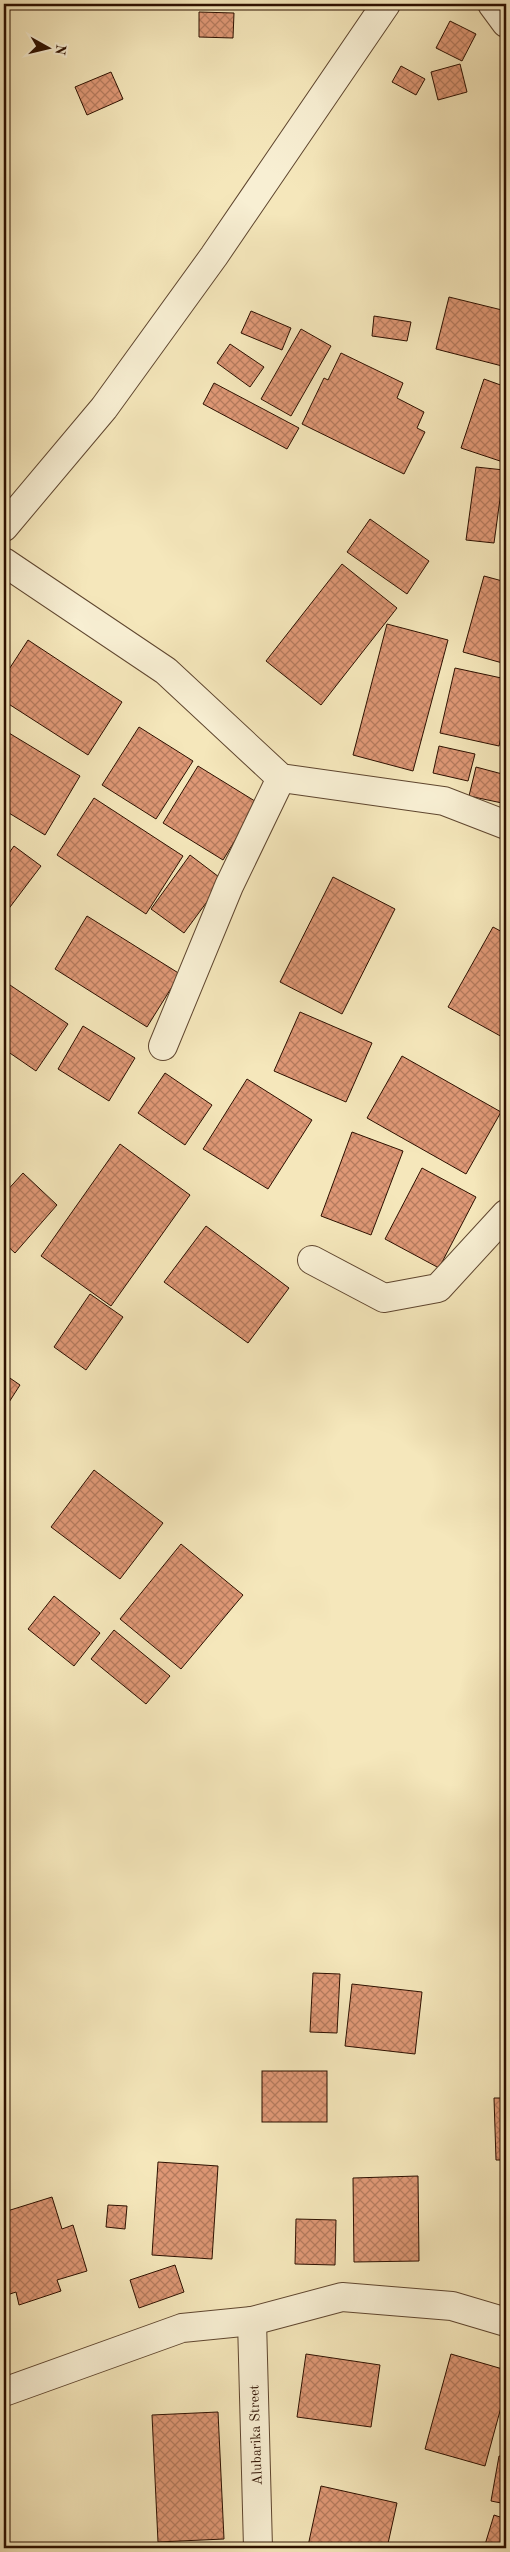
<svg xmlns="http://www.w3.org/2000/svg" width="510" height="2552" viewBox="0 0 510 2552" font-family="'Old Standard TT',serif">
	<style>
		.building { fill: url(#building-cross-hatch); stroke: #2d1000 }
		.lines { fill: none; stroke-linecap: round; stroke-linejoin: round }
		.minor-casing { stroke: #5f462f; stroke-width: 30 }
		.minor { stroke: #f8efd3; stroke-width: 28 }
		.labels { text-anchor: middle; dominant-baseline: central; stroke-width: 4; stroke-linejoin: round; paint-order: stroke }
		.street-label { font-size: 14px; fill: #2d1000; stroke: #f8efd3 }
	</style>
	<defs>
		<pattern id="building-cross-hatch" width="8" height="8" patternUnits="userSpaceOnUse" patternTransform="scale(1.25)"><rect width="8" height="8" fill="#df9876"/><path d="M0 0l8 8M0 8l8-8" fill="none" stroke="#b57b5e"/></pattern>
	</defs>
	<rect width="100%" height="100%" fill="#f5e7bb"/>
	<filter id="stains"><feTurbulence type="fractalNoise" baseFrequency=".004" numOctaves="4"/><feColorMatrix values="0 0 0 0 .2 0 0 0 0 .09 0 0 0 0 .02 0 0 0 .5 -.17"/></filter>
	<radialGradient id="worn" r=".72"><stop offset=".6" stop-color="#630" stop-opacity="0"/><stop offset="1" stop-color="#630" stop-opacity=".3"/></radialGradient>
	<!-- building -->
	<g class="building">
		<path d="M199,12L234,13L233,38L199,37Z"/>
		<path d="M450,21L476,34L462,61L436,48Z"/>
		<path d="M460,64L467,92L438,100L431,72Z"/>
		<path d="M401,66L425,79L416,95L392,82Z"/>
		<path d="M111,72L123,99L87,115L75,87Z"/>
		<path d="M449,297L506,311V367L436,349Z"/>
		<path d="M251,311L291,328L282,350L241,333Z"/>
		<path d="M374,316L411,322L407,341L372,336Z"/>
		<path d="M301,329L331,346L291,416L261,399Z"/>
		<path d="M230,344L264,367L250,387L217,363Z"/>
		<path d="M341,353L403,383L397,398L424,412L417,428L425,432L404,474L302,424L324,378L328,380Z"/>
		<path d="M484,379L506,387V463L461,448Z"/>
		<path d="M214,383L299,428L287,449L203,404Z"/>
		<path d="M476,467L504,470L494,543L466,540Z"/>
		<path d="M370,519L429,561L407,594L347,552Z"/>
		<path d="M342,564L397,608L321,705L266,661Z"/>
		<path d="M484,576L506,582V664L463,652Z"/>
		<path d="M387,624L448,640L413,771L353,755Z"/>
		<path d="M28,640L122,702L88,755L4,701V677Z"/>
		<path d="M455,668L506,679V714L499,746L440,733Z"/>
		<path d="M139,727L193,761L156,819L102,785Z"/>
		<path d="M4,730L80,776L45,835L4,810Z"/>
		<path d="M439,746L475,754L468,781L433,773Z"/>
		<path d="M198,766L258,803L223,860L163,823Z"/>
		<path d="M476,767L506,775L502,803L469,796Z"/>
		<path d="M94,798L183,856L146,914L57,855Z"/>
		<path d="M14,846L41,866L4,915V860Z"/>
		<path d="M190,855L223,880L184,933L151,909Z"/>
		<path d="M333,877L395,909L342,1014L280,982Z"/>
		<path d="M87,916L180,974L147,1027L55,969Z"/>
		<path d="M493,927L506,934V1033L504,1038L448,1007Z"/>
		<path d="M4,981L68,1024L36,1071L4,1049Z"/>
		<path d="M300,1012L372,1043L346,1102L274,1071Z"/>
		<path d="M83,1026L135,1058L109,1101L58,1069Z"/>
		<path d="M402,1056L501,1112L466,1174L367,1118Z"/>
		<path d="M165,1073L212,1105L185,1145L138,1113Z"/>
		<path d="M247,1079L312,1120L268,1189L203,1149Z"/>
		<path d="M352,1132L403,1151L371,1235L321,1216Z"/>
		<path d="M120,1144L190,1195L111,1306L41,1256Z"/>
		<path d="M422,1168L476,1197L439,1268L385,1239Z"/>
		<path d="M23,1173L57,1205L15,1253L4,1243V1194Z"/>
		<path d="M206,1226L289,1288L248,1343L164,1282Z"/>
		<path d="M90,1294L123,1317L86,1370L54,1347Z"/>
		<path d="M4,1374L20,1385L4,1410Z"/>
		<path d="M94,1470L163,1523L120,1579L51,1527Z"/>
		<path d="M181,1544L243,1595L181,1669L120,1619Z"/>
		<path d="M54,1596L100,1633L74,1666L28,1629Z"/>
		<path d="M114,1630L170,1676L146,1704L91,1659Z"/>
		<path d="M313,1973L340,1974L337,2033L310,2032Z"/>
		<path d="M352,1984L422,1992L415,2054L345,2046Z"/>
		<rect x="502" y="2025" width="4" height="63"/>
		<rect x="262" y="2071" width="65" height="51"/>
		<path d="M494,2098H506V2160H496Z"/>
		<path d="M158,2162L218,2166L212,2259L152,2255Z"/>
		<path d="M418,2176L419,2261L354,2262L353,2178Z"/>
		<path d="M52,2197L62,2229L73,2225L87,2271L57,2280L61,2291L19,2305L16,2292L4,2296V2212Z"/>
		<path d="M108,2205L127,2206L125,2229L106,2227Z"/>
		<path d="M296,2219L336,2220L335,2265L295,2264Z"/>
		<path d="M175,2265L184,2292L139,2308L130,2280Z"/>
		<path d="M306,2354L380,2365L371,2427L297,2417Z"/>
		<path d="M451,2354L506,2370V2389L485,2466L425,2449Z"/>
		<path d="M218,2412L224,2539L158,2542L152,2415Z"/>
		<path d="M499,2456L506,2457V2504L491,2501Z"/>
		<path d="M321,2486L397,2503L387,2548L308,2546Z"/>
		<path d="M494,2515L506,2519V2548H484Z"/>
	</g>
	<g class="lines">
		<!-- minor casing -->
		<g class="minor-casing">
			<g id="minor">
				<path d="M492,4L506,23"/>
				<path d="M4,527L104,408L214,256L386,4"/>
				<path d="M4,562L166,671L281,778L444,801L506,825"/>
				<path d="M163,1046L229,886L281,778"/>
				<path d="M312,1260L384,1298L438,1288L506,1214"/>
				<path d="M252,2321L258,2548"/>
				<path d="M4,2392L182,2328L252,2321L342,2297L452,2306L506,2322"/>
			</g>
		</g>
		<!-- minor -->
		<use href="#minor" class="minor"/>
	</g>
	<g class="labels">
		<!-- street labels -->
		<g class="street-label">
			<text transform="translate(256 2435) rotate(-92)">Alubarika Street</text>
		</g>
	</g>
	<!-- margin -->
	<rect width="510" height="2552" fill="none" stroke="#f5e7bb" stroke-width="20"/>
	<rect x="5" y="5" width="500" height="2542" fill="none" stroke="#2d1000" stroke-width="2.5"/>
	<rect x="10" y="10" width="490" height="2532" fill="none" stroke="#2d1000"/>
	<!-- north arrow -->
	<g transform="translate(48 48) rotate(98)" stroke="#f8efd3" stroke-width="4" paint-order="stroke">
	<path d="M0-4L9 19L0 12L-9 19Z" fill="#2d1000"/>
	<text y="-8" font-size="14" font-weight="bold" text-anchor="middle" fill="#2d1000">N</text>
	</g>
	<rect width="100%" height="100%" filter="url(#stains)"/>
	<rect width="100%" height="100%" fill="url(#worn)"/>
</svg>
